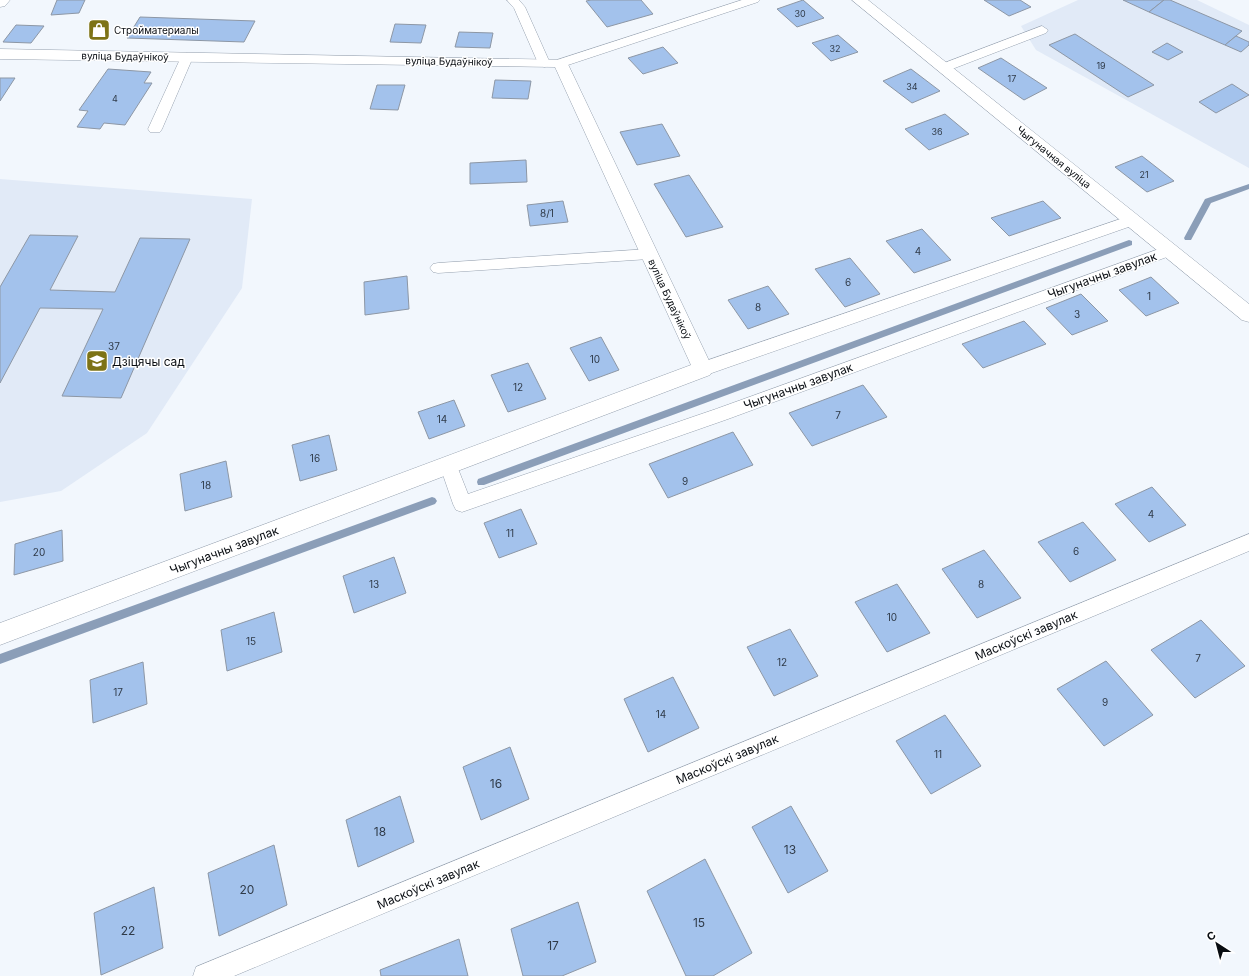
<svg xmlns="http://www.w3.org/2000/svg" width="1249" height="976" viewBox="0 0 1249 976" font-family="Inter,sans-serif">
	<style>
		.built { fill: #e1eaf7 }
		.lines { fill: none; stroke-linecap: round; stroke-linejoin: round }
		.stream { fill: #8b9eb8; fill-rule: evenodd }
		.building { fill: #a3c2ec; stroke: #8d97a5 }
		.lane-casing { stroke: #97a2b0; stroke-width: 1 }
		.street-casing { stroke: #97a2b0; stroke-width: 1 }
		.secondary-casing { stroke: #97a2b0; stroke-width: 1 }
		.lane { fill: #fff; fill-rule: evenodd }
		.street { fill: #fff; fill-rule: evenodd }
		.secondary { fill: #fff; fill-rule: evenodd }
		.labels { text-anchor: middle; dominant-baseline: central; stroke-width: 3; stroke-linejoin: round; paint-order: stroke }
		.far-number-label { font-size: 9px; fill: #2f3a48 }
		.far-poi-label { font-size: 10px; fill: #080c11; stroke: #fff; text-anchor: start }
		.far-street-label { font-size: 10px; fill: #080c11; stroke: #fff }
		.number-label { font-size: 10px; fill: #2f3a48 }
		.street-label { font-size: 12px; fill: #080c11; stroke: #fff }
		.poi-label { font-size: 12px; fill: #080c11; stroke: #fff; text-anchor: start }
		.near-number-label { font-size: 12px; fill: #2f3a48 }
	</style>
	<rect width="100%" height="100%" fill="#f2f7fd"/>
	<!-- built -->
	<g class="built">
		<path d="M1078,0H1197L1249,25V168L1036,50L1021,26Z"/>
		<path d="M0,179L252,199L242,288L147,433L61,491L0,502Z"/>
	</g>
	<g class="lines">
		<!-- stream -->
		<g class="stream">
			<path d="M1249,184V189L1211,203L1191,240H1185L1184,238L1205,199Z"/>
			<path d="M1129,240L1132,241V245L484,485H478L477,482L478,479Z"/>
			<path d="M432,497L435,498L437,501L435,504L0,664V654Z"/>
		</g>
	</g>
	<!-- building -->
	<g class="building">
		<path d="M57,0H85L79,13L51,15Z"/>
		<path d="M591,0H641L653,14L607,27L586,1Z"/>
		<path d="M803,0L824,18L797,27L777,9Z"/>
		<path d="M984,0H1020L1031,7L1009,16Z"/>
		<path d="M1123,0H1164L1149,12Z"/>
		<path d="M1164,0H1170L1242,31L1225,45L1149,12Z"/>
		<path d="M140,17L255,21L244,42L127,38Z"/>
		<path d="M395,24L426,25L421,43L390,42Z"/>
		<path d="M16,25L44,26L31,43L3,42Z"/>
		<path d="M459,32L493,33L490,48L455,47Z"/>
		<path d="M1075,34L1154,85L1128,97L1049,45Z"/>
		<path d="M838,35L858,52L831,61L812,43Z"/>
		<path d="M1236,36L1249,42V45L1241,52L1225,45Z"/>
		<path d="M1167,43L1183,52L1168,60L1152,52Z"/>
		<path d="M663,47L678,63L643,74L628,58Z"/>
		<path d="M1001,58L1047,88L1024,100L978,68Z"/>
		<path d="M108,69L151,72L144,83H152L125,125L104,123L100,129L77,127L88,111L79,110Z"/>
		<path d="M911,69L940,91L912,103L883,81Z"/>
		<path d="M0,78H15L0,101Z"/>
		<path d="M495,80L531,81L528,99L492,98Z"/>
		<path d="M1232,84L1249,95L1216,113L1199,102Z"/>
		<path d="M377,85H405L398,110L370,109Z"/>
		<path d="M945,114L969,134L929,150L905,129Z"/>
		<path d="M662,124L680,156L637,165L620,132Z"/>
		<path d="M1142,156L1174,181L1147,192L1115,167Z"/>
		<path d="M526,160L527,182L470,184V163Z"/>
		<path d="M689,175L723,227L686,237L654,184Z"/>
		<path d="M563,201L568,222L530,226L527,205Z"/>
		<path d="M1043,201L1061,218L1009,236L991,218Z"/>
		<path d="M922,229L951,260L914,273L886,241Z"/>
		<path d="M30,235L78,236L50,290L115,292L140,238L190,239L121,398L62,396L103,309L40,308L0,383V287Z"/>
		<path d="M850,258L880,294L845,307L815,269Z"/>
		<path d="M407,276L409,309L365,315L364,282Z"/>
		<path d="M1151,277L1179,303L1146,316L1119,290Z"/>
		<path d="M768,286L789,314L748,329L728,300Z"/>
		<path d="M1081,294L1108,321L1072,335L1046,308Z"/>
		<path d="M1024,321L1046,344L983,368L962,344Z"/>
		<path d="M601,337L619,370L589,381L570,348Z"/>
		<path d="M528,363L546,399L508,412L491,375Z"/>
		<path d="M863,385L887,417L812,446L789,413Z"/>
		<path d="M454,400L465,426L429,439L418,412Z"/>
		<path d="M733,432L753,465L668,498L649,464Z"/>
		<path d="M329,435L337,470L300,481L292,445Z"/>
		<path d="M226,461L232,497L185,511L180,474Z"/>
		<path d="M1152,487L1186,525L1149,542L1115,504Z"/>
		<path d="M521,509L537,544L499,558L484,523Z"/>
		<path d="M1083,522L1116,560L1070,582L1038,542Z"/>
		<path d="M62,530L63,561L14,575L15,544Z"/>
		<path d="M984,550L1021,598L977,618L942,569Z"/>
		<path d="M394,557L406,593L354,613L343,576Z"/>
		<path d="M897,584L930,633L887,652L855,602Z"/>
		<path d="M274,612L282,652L227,671L221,630Z"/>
		<path d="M1201,620L1245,666L1195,698L1151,650Z"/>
		<path d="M790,629L818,676L774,696L747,647Z"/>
		<path d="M1106,661L1153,715L1104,746L1057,689Z"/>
		<path d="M143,662L147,704L93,723L90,680Z"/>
		<path d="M673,677L699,728L648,752L624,699Z"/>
		<path d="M945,715L981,766L931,794L896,741Z"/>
		<path d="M510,747L529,799L481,820L463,767Z"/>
		<path d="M400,796L414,842L358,867L346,820Z"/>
		<path d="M791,806L828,871L788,893L752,827Z"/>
		<path d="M274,845L287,905L219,936L208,873Z"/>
		<path d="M705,859L752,953L713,976H686L647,891Z"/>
		<path d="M154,887L163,948L101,975L94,913Z"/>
		<path d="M578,902L596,962L562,976H523L511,929Z"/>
		<path d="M459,939L468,976H381L380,970Z"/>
	</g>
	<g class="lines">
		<!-- lane casing -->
		<g class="lane-casing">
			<g id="lane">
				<path d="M507,0H519L525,7L550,63L548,66L544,67L538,63L514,8Z"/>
				<path d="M742,0H760L758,2L565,66L561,67L555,63L557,60Z"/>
				<path d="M1042,26L1048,30L1046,33L947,71L943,72L937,68L939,65Z"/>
				<path d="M187,53L193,57L162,129L160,132H150L148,129L181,57Z"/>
				<path d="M1132,215L1137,216L1139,220L1137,224L709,374L703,375L697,374L695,369L697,364Z"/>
				<path d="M1170,245L1175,246L1177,250L1175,254L728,419L462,512L456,510L453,504L440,466L443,461L449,459L455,461L468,494L716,409Z"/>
				<path d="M649,249L654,250L656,254L654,258L649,259L438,273L433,272L430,268L433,264L438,263Z"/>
				<path d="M1249,534V551L234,976H193L196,967Z"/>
			</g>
		</g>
		<!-- street casing -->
		<g class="street-casing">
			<path id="street" d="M0,49L566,60L713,369L710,375L0,645V623L691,365L555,67L0,59Z"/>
		</g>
		<!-- secondary casing -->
		<g class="secondary-casing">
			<g id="secondary">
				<path d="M0,0H10L5,6L0,7Z"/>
				<path d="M852,0H868L1249,304V322L1242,320Z"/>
			</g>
		</g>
		<!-- lane -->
		<use href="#lane" class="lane"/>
		<!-- street -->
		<use href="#street" class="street"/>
		<!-- secondary -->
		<use href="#secondary" class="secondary"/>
	</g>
	<!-- icons -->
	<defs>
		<g id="shop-square" transform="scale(1.15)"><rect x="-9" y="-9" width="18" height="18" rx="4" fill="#7d7316" stroke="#fff"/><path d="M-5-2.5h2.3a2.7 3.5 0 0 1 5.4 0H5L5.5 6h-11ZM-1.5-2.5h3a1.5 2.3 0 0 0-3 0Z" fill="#fff"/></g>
		<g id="school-square" transform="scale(1.15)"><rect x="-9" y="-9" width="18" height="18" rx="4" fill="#7d7316" stroke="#fff"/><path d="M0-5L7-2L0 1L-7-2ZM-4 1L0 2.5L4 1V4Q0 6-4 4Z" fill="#fff"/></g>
	</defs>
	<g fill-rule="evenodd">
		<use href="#shop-square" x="99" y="30"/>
		<use href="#school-square" x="97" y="361"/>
	</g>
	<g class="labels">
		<!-- far-number labels -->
		<g class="far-number-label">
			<text x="800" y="13">30</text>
			<text x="835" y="48">32</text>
			<text x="1101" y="65">19</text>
			<text x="1012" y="78">17</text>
			<text x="912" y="86">34</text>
			<text x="115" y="98">4</text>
			<text x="937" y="131">36</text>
			<text x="1144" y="174">21</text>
		</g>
		<!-- far-poi labels -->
		<g class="far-poi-label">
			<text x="114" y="30">Стройматериалы</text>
		</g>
		<!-- far-street labels -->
		<g class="far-street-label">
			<text transform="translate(125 56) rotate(1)">вуліца Будаўнікоў</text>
			<text transform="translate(449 61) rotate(1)">вуліца Будаўнікоў</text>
			<text transform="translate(1054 157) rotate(39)">Чыгуначная вуліца</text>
			<text transform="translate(670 299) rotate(65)">вуліца Будаўнікоў</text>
		</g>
		<!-- number labels -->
		<g class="number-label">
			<text x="547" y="213">8/1</text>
			<text x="918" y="251">4</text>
			<text x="848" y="282">6</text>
			<text x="1149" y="296">1</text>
			<text x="758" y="307">8</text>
			<text x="1077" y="314">3</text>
			<text x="114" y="346">37</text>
			<text x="595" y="359">10</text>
			<text x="518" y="387">12</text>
			<text x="838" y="415">7</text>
			<text x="442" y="419">14</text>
			<text x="315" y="458">16</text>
			<text x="685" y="481">9</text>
			<text x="206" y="485">18</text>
			<text x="1151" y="514">4</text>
			<text x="510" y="533">11</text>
			<text x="1076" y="551">6</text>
			<text x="39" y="552">20</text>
			<text x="374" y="584">13</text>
			<text x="981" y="584">8</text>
			<text x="892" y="617">10</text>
			<text x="251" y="641">15</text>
			<text x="1198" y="658">7</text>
			<text x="782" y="662">12</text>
			<text x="118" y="692">17</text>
			<text x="1105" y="702">9</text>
			<text x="661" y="714">14</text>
			<text x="938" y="754">11</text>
		</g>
		<!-- street labels -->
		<g class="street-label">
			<text transform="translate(1102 275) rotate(-20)">Чыгуначны завулак</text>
			<text transform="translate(798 386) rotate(-20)">Чыгуначны завулак</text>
			<text transform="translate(224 550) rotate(-21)">Чыгуначны завулак</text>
			<text transform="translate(1026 635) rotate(-23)">Маскоўскі завулак</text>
			<text transform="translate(727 759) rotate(-23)">Маскоўскі завулак</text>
			<text transform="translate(428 884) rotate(-23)">Маскоўскі завулак</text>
		</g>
		<!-- poi labels -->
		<g class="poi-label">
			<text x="112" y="361">Дзіцячы сад</text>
		</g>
		<!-- near-number labels -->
		<g class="near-number-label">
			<text x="496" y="783">16</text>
			<text x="380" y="831">18</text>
			<text x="790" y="849">13</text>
			<text x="247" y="889">20</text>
			<text x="699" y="922">15</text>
			<text x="128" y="930">22</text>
			<text x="553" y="945">17</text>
		</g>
	</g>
	<!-- north arrow -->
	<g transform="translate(1217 944) rotate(324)" stroke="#ffffff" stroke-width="3" paint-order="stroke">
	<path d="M0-3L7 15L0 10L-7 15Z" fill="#080c11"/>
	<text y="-6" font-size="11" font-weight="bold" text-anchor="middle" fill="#080c11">С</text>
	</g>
</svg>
